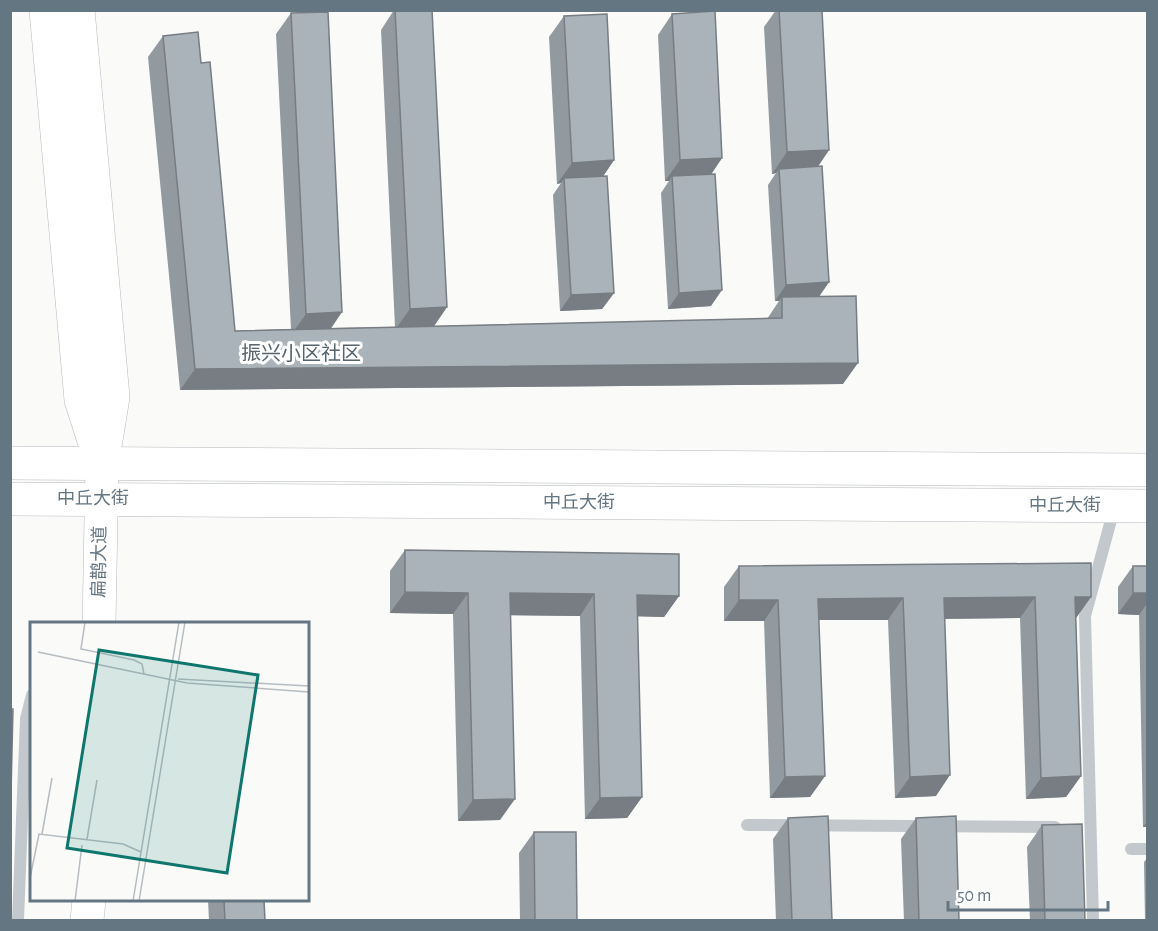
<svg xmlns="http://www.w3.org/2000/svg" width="1158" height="931" viewBox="0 0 1158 931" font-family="'Alegreya Sans','Noto Sans SC',sans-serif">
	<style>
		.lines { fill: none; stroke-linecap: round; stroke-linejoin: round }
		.primary-casing { stroke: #b5babe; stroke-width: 34 }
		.lane { stroke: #c3c8cc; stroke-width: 12 }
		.primary { stroke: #fff; stroke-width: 33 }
		.wall { fill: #929a9f }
		.shaded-wall { fill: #777d82 }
		.building { fill: #aab3b9; stroke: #777d82; stroke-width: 1.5 }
		.labels { text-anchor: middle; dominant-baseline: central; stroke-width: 6; stroke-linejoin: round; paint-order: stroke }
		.street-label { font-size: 18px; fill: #657683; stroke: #fff }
		.neighbourhood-label { font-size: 20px; fill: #57646e; stroke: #fff }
		.inset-road { fill: none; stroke: #b5bdc2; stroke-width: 1.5 }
		.view { fill: #0f766e; fill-opacity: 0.15; stroke: #0f766e; stroke-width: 3 }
		.inset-edge { fill: none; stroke: #657683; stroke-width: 3 }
	</style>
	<rect width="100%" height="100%" fill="#fafaf8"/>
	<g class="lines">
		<!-- primary casing -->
		<g class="primary-casing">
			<g id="primary">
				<path d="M46,10L81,400L100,459"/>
				<path d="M78,10L113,397L102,464L99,624"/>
				<path d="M10,463L1148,470"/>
				<path d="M10,499L1148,506"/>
				<path d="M87,920L89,900"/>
			</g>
		</g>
		<!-- lane -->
		<g class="lane">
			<path d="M747,825L1055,827"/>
			<path d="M1131,849H1148"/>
			<path d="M18,920L26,719L32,695"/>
			<path d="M1093,920L1085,616L1114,509"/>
		</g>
		<!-- primary -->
		<use href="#primary" class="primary"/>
	</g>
	<!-- wall -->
	<g class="wall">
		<path d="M394,10H432L447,307L434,326L767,319L779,301H775L768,185L776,173L772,174L764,27L776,10H822L829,150L818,166L829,282L819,297L843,384L180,390L148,57L163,36L201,63L235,331L291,329L276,34L291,13L331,328L395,327L381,30Z"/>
		<path d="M672,14L722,158L711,174V306L668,309L661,193L669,181H665L658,35Z"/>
		<path d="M564,16L614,160L603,176L614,293L602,309L560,311L553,195L561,183L557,184L549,37Z"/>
		<path d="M405,550L679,596L664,617L637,616L642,797L627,818L585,819L580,616L511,615L500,820L458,821L453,614L390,613V571Z"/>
		<path d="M739,566L1091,597L1076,618L1081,776L1066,797L1026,799L1020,618L945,619L936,796L895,798L888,620H819L825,776L810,797L770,798L764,621H724V587Z"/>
		<path d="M1133,566H1148V827H1143L1139,615L1118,614V587Z"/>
		<path d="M788,818L832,921H776L773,839Z"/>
		<path d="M916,818L959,921H904L901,839Z"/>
		<path d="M1042,825L1085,921H1030L1027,847Z"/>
		<path d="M534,832L577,921H520L519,853Z"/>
		<path d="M1148,857V921H1145L1144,862Z"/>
		<path d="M208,900H264L265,921H209Z"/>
	</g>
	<!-- shaded-wall -->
	<g class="shaded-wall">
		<path d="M829,150L815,171L779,169L776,173L772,174L787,152Z"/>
		<path d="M722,158L708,179L672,176L669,181H665L680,160Z"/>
		<path d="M614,160L600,181L564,178L561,183L557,184L572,163Z"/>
		<path d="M829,282L817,299L782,297L779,301H775L786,285Z"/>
		<path d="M722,290L711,306L668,309L679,293Z"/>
		<path d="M614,293L602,309L560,311L571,295Z"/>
		<path d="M447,307L432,329L395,330L410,309Z"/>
		<path d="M342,312L328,333L291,335L306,314Z"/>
		<path d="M858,363L843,384L180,390L195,369Z"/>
		<path d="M405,592L468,593L453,614L390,613Z"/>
		<path d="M510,593L594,594L580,616L495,615Z"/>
		<path d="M1133,593H1148V602L1139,615L1118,614Z"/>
		<path d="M637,595L679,596L664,617L622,616Z"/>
		<path d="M1035,597L1020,618L929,619L944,598Z"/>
		<path d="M1075,597H1091L1076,618Z"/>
		<path d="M903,598L888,620H804L818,599Z"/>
		<path d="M739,600H778L764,621H724Z"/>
		<path d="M950,775L936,796L895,798L910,777Z"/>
		<path d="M825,776L810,797L770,798L785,777Z"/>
		<path d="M1081,776L1066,797L1026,799L1041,778Z"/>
		<path d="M642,797L627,818L585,819L600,798Z"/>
		<path d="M515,799L500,820L458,821L473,800Z"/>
		<path d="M1148,821V827H1143Z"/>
	</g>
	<!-- building -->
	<g class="building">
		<path d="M395,10H432L447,307L410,309Z"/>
		<path d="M779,10H822L829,150L787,152Z"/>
		<path d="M715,11L722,158L680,160L672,14Z"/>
		<path d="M328,12L342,312L306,314L291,13Z"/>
		<path d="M607,14L614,160L572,163L564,16Z"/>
		<path d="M198,32L201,63L210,62L235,331L782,318V297L856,296L858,363L195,369L163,36Z"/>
		<path d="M822,166L829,282L786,285L779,169Z"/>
		<path d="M715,174L722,290L679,293L672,176Z"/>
		<path d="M607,176L614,293L571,295L564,178Z"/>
		<path d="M405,550L679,554V596L637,595L642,797L600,798L594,594L510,593L515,799L473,800L468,593L405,592Z"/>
		<path d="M1091,563V597H1075L1081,776L1041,778L1035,597L944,598L950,775L910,777L903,598L818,599L825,776L785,777L778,600H739V566Z"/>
		<rect x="1133" y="566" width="15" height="27"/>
		<path d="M10,709H13L10,835Z"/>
		<path d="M828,816L832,921H792L788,818Z"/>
		<path d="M956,816L959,921H919L916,818Z"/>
		<path d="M1082,824L1085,921H1045L1042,825Z"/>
		<path d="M534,832H576L577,921H535Z"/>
		<path d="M224,900H264L265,921H225Z"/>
	</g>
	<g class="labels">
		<!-- street labels -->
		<g class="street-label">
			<text x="93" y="499">中丘大街</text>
			<text x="579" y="503">中丘大街</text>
			<text x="1065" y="506">中丘大街</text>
			<text transform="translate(100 562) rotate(-89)">扁鹊大道</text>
		</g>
		<!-- neighbourhood labels -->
		<g class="neighbourhood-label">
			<text x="301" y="354">振兴小区社区</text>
		</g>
	</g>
	<!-- overview -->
	<g transform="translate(30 622)">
		<rect width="279" height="279" fill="#fafaf8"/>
		<path class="inset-road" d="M55,0L51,27L104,38L112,42L114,52M8,30L157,61L279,70M148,57L279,64M12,212L22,156M57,217L67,158M0,256L9,212L93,222L111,230M45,279L52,223M103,279L149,0M109,279L155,0"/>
		<path class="view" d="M69,28L228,53L197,251L37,226Z"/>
		<rect width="279" height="279" class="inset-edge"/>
	</g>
	<!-- border -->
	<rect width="1158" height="931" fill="none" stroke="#657683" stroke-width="24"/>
	<!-- scale -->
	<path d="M948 901v9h160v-9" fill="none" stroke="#657683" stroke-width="3"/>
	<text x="957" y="901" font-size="18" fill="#657683" stroke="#ffffff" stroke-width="4.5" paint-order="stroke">50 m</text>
</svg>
